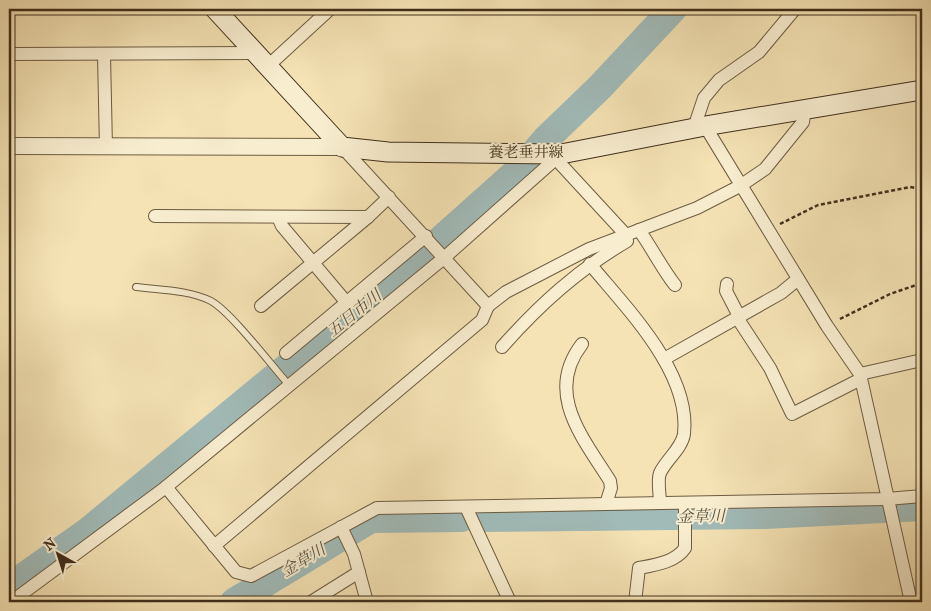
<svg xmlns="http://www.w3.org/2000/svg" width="931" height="611" viewBox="0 0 931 611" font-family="'IM FELL French Canon','Noto Serif JP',serif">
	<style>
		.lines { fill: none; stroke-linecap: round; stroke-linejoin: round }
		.river { stroke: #a1bbb9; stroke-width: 28 }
		.service-casing { stroke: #6d5c42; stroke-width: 8 }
		.minor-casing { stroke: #6d5c42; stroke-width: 14 }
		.tertiary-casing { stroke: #6d5c42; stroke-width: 18 }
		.secondary-casing { stroke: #402f1b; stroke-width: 21 }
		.path { stroke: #402f1b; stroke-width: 2.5; stroke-dasharray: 4 2.5; stroke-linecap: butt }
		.service { stroke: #f8edcf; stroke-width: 6 }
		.minor { stroke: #f8edcf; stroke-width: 12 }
		.tertiary { stroke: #f8edcf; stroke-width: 16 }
		.secondary { stroke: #f8edcf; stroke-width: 19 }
		.labels { text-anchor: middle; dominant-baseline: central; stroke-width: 4; stroke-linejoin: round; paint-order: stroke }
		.street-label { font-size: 15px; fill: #402f1b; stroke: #f8edcf }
		.water-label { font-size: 16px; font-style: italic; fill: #585242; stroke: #f8edcf }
	</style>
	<rect width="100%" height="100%" fill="#f5e3b5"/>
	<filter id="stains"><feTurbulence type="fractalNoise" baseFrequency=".004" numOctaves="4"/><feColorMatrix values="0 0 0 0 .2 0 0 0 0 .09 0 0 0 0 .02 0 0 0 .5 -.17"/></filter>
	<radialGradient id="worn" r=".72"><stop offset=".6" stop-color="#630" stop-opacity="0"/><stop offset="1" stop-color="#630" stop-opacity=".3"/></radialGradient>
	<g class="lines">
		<!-- river -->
		<g class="river">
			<path d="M479,518L765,515L922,507"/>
			<path d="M9,587L87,532L428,251L522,167L546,139L600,87L673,9"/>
			<path d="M234,602L371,519L462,518"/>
		</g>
		<!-- service casing -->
		<g class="service-casing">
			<path id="service" d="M136,287C160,290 189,290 211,301C231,312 272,366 289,385"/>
		</g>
		<!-- minor casing -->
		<g class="minor-casing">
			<g id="minor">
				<path d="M9,54L256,53"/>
				<path d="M104,55L106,148"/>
				<path d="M268,66L330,9"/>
				<path d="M705,126L827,326L860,374L911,602"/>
				<path d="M694,128L704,98L719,80L759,52L795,9"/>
				<path d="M342,147L488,306L506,292L589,249L697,208L740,186L765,169L803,122L805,109"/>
				<path d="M155,216L368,217L389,197"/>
				<path d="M278,217L282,226L347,303"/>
				<path d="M639,230C652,248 661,267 675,285"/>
				<path d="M590,264C626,308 691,372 684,434C682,448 666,460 660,473C657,481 660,494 660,503"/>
				<path d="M727,284L726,291L740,318"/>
				<path d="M261,306L368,217"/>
				<path d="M738,319L770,368L792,414L861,379"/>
				<path d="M582,344C544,393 583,438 610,481L611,488L606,504"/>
				<path d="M502,347C540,304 578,270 627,241L626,235L555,158"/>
				<path d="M286,353L426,236"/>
				<path d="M664,359L781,293L798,279"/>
				<path d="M860,374L922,360"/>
				<path d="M166,487L236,572L251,576L377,508L887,499L922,496"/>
				<path d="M466,507L510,602"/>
				<path d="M341,527L354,554L367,602"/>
				<path d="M214,546L482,320L488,306"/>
				<path d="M11,602L166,487L445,257L561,154"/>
				<path d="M311,602L359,572"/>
				<path d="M635,602L639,568C655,565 676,562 685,548V503"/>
			</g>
		</g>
		<!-- tertiary casing -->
		<g class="tertiary-casing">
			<path id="tertiary" d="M9,146L342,147"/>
		</g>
		<!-- secondary casing -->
		<g class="secondary-casing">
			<path id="secondary" d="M215,9L342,147L388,152L561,154L705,126L922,90"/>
		</g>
		<!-- path -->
		<g class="path">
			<path d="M780,224L818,205L910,187L922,189"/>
			<path d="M840,319L890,294L922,283"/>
		</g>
		<!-- service -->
		<use href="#service" class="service"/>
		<!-- minor -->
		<use href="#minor" class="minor"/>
		<!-- tertiary -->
		<use href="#tertiary" class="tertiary"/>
		<!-- secondary -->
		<use href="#secondary" class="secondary"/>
	</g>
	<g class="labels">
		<!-- street labels -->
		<g class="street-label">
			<text x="526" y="152">養老垂井線</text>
		</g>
		<!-- water labels -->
		<g class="water-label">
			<text transform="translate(354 313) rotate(-39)">五日市川</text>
			<text transform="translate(701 516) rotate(-1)">金草川</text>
			<text transform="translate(303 560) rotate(-31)">金草川</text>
		</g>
	</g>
	<!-- margin -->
	<rect width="931" height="611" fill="none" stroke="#f5e3b5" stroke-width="30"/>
	<rect x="10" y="10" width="911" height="591" fill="none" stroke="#402f1b" stroke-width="2.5"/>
	<rect x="15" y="15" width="901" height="581" fill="none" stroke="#402f1b"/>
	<!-- north arrow -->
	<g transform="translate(58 554) rotate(321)" stroke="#f8edcf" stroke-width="4" paint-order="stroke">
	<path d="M0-4L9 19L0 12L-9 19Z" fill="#402f1b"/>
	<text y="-8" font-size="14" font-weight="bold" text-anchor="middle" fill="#402f1b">N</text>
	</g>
	<rect width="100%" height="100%" filter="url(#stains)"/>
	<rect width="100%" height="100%" fill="url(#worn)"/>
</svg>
